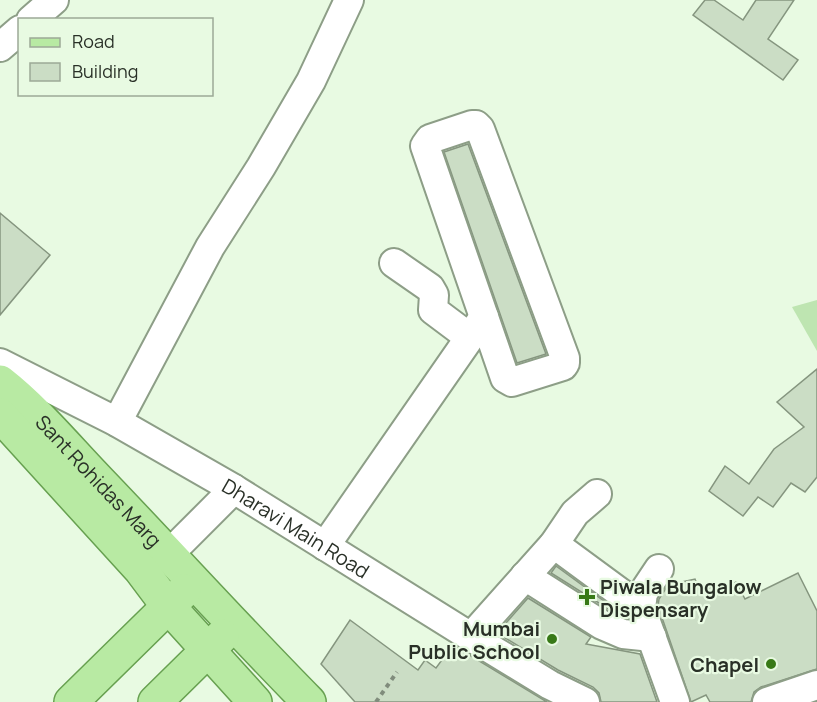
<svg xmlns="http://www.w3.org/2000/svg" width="817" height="702" viewBox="0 0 817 702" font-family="Manrope,sans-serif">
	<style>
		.green { fill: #bee5b1 }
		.building { fill: #cbddc5; stroke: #85957f; stroke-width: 1.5 }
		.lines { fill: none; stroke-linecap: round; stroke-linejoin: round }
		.minor-casing { stroke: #8d9e87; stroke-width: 32 }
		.major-casing { stroke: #67a050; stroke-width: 36 }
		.path { stroke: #808c7c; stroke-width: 4; stroke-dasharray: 4.5 4.5; stroke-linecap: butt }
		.minor { stroke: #fff; stroke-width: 28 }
		.major { stroke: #b8eaa3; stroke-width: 33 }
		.poi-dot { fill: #387917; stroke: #e8fae2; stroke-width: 2 }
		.labels { text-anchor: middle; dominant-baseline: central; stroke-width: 4.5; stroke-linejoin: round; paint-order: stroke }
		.street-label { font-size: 20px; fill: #293027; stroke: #e8fae2 }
		.poi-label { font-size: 20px; font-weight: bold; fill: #293027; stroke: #e8fae2; text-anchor: end }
	</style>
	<rect width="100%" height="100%" fill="#e8fae2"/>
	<!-- green -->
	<path class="green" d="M817,300V351L792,307Z"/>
	<!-- building -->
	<g class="building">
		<path d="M705,0H714L743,20L756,0H794L768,39L798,60L783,80L693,15Z"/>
		<path d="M468,144L546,354L517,363L444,152Z"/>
		<path d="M0,213L50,255L0,315Z"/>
		<path d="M817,369V477L805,492L791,483L773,507L758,497L743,516L709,491L725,466L749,484L774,449L804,427L777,402Z"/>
		<path d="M556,566L612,607L610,610L551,573Z"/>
		<path d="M798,573L817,611V669L761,687L754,692L751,702H710L706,695L691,702L658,606L659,599L668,585L695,579L701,594L715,584L719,591L736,582L745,599Z"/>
		<path d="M528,598L591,637L586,644L640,654L657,702H601L599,693L593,687L558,670L497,633Z"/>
		<path d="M350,620L418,670L425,660L436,668L453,645L547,702H355L321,664Z"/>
	</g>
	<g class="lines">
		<!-- minor casing -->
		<g class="minor-casing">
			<g id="minor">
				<path d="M31,20L54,0"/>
				<path d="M0,47L20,30"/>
				<path d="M472,125H476L480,129L565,358V363L563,366L512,382L505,378L425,146L430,139Z"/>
				<path d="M394,263L430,288L434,295L433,310L469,337"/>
				<path id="s1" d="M0,363L117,422L234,489L471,637L550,685L585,702"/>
				<path d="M117,422L210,247L261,167L311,81L349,0"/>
				<path d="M554,544L641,608"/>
				<path d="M325,546L484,317"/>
				<path d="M169,554L234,489"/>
				<path d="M659,569L643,593L641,608L675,702"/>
				<path d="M525,576L602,625L623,634L652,637"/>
				<path d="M471,637L554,544L575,513L597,494"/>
				<path d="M767,702L817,685"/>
			</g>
		</g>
		<!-- major casing -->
		<g class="major-casing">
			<g id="major">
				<path id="s2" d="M0,382C37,411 68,449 100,482C170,555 238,630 309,702"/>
				<path d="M0,415L141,570L168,606L255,702"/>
				<path d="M71,702L184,591"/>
				<path d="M155,702L222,636"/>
			</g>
		</g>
		<!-- path -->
		<path class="path" d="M376,702L397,672"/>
		<!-- minor -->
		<use href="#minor" class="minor"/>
		<!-- major -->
		<use href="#major" class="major"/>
	</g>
	<!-- markers -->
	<g class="poi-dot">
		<path d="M584 588h6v6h6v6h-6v6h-6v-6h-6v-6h6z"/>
		<circle cx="552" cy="639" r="6"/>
		<circle cx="771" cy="664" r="6"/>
	</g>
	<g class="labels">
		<!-- street labels -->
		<g class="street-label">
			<text stroke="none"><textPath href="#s2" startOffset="140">Sant Rohidas Marg</textPath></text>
			<text stroke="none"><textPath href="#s1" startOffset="339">Dharavi Main Road</textPath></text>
		</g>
		<!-- poi labels -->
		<g class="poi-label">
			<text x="600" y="586" text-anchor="start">Piwala Bungalow<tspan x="600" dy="23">Dispensary</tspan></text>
			<text x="540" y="628">Mumbai<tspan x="540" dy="23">Public School</tspan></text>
			<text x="759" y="664">Chapel</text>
		</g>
	</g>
	<!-- legend -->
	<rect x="18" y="18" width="195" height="78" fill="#e8fae2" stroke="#9ca997" stroke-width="1.5"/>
	<rect x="30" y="38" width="30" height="9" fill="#b8eaa3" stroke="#9ca997" stroke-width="1.5"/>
	<text x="72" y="48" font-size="18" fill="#293027">Road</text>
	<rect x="30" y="63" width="30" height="18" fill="#cbddc5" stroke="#9ca997" stroke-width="1.5"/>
	<text x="72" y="78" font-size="18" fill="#293027">Building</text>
</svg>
